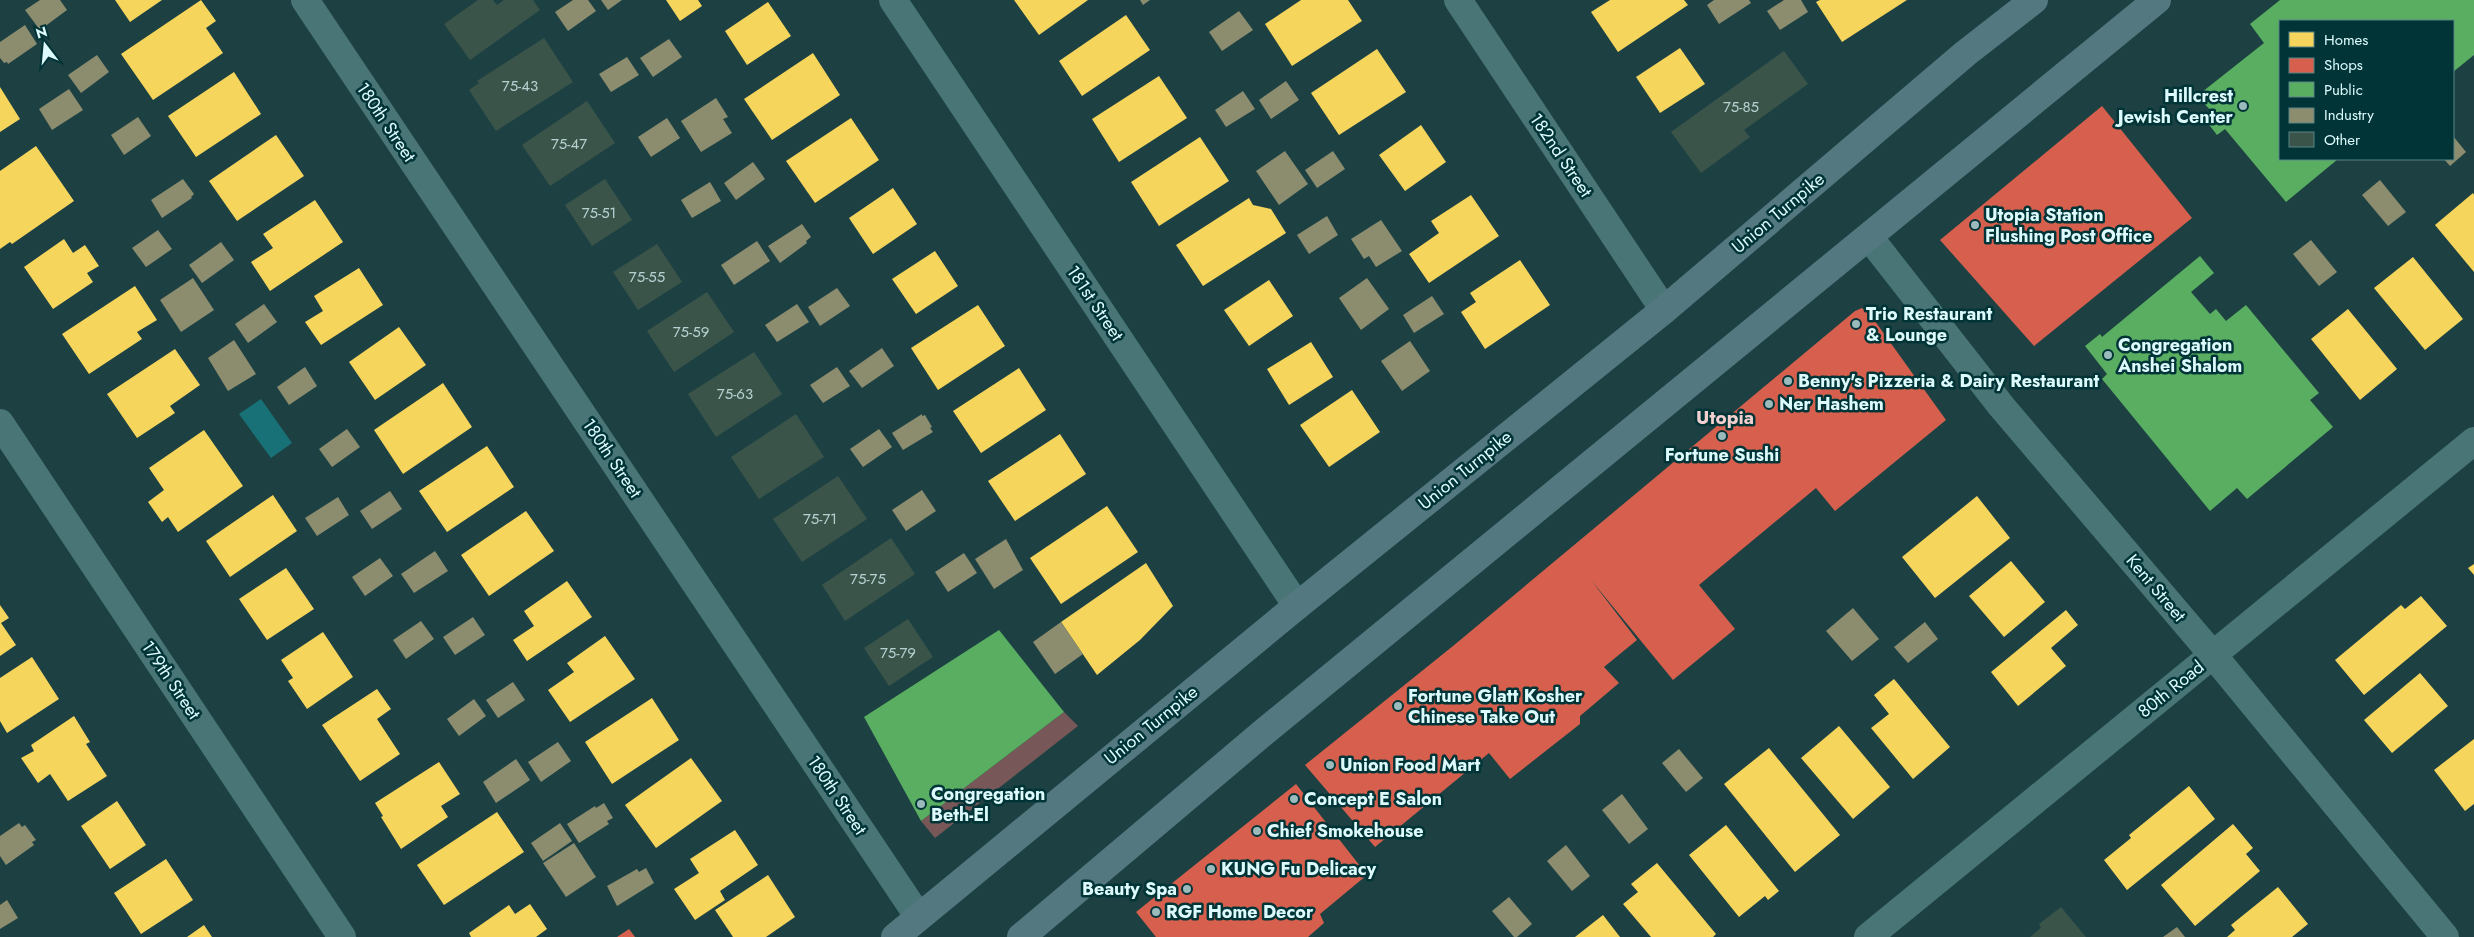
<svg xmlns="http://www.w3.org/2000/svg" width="2474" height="937" viewBox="0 0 2474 937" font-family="Jost,sans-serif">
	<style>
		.green { fill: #775757 }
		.water { fill: #187176 }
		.homes { fill: #f6d55c }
		.shops { fill: #d6604d }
		.public { fill: #5aae61 }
		.industry { fill: #8c8c6e }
		.building { fill: #3b544a }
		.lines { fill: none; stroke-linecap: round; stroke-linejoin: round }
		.minor { stroke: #497577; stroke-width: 28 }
		.primary { stroke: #537880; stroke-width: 28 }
		.poi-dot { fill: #9ababc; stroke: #003437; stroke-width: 2 }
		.labels { text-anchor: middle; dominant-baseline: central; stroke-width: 5; stroke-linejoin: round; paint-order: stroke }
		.number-label { font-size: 15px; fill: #b4d1d0 }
		.poi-label { font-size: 18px; font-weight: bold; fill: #ddfbfd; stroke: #003437; text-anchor: start }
		.street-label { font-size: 18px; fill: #ddfbfd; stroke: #003437 }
		.neighbourhood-label { font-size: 19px; font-weight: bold; fill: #f3d0cf; stroke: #003437 }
	</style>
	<rect width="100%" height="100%" fill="#1d4143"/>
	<!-- green -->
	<path class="green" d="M1064,712L1078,726L935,838L921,821Z"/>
	<!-- water -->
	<path class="water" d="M261,399L292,443L271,458L239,414Z"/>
	<!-- homes -->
	<g class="homes">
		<path d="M115,0H162L130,22Z"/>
		<path d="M201,0L216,21L206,28L223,53L153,100L121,54Z"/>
		<path d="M666,0H698L702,6L680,21Z"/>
		<path d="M1014,0H1088L1039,35Z"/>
		<path d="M1301,0H1348L1362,21L1292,66L1265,24Z"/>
		<path d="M1610,0H1684L1688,5L1618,52L1591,12Z"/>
		<path d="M1820,0H1907L1842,42L1816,2Z"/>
		<path d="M768,2L791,36L747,65L725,31Z"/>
		<path d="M1126,15L1150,50L1082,96L1059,61Z"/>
		<path d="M1680,48L1705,84L1660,113L1636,77Z"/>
		<path d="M1377,49L1406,92L1339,135L1311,93Z"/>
		<path d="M813,53L840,95L772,140L744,99Z"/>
		<path d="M234,72L261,114L196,157L168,116Z"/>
		<path d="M1159,76L1187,118L1119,162L1092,119Z"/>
		<path d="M0,87L20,119L0,132Z"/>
		<path d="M851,118L879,160L815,203L786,161Z"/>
		<path d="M1421,125L1446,162L1405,191L1379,155Z"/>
		<path d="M276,135L304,176L237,221L209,181Z"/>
		<path d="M1200,137L1229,181L1159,226L1131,182Z"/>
		<path d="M36,146L74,201L12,244L10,242L0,249V171Z"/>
		<path d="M893,188L917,224L873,254L849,218Z"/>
		<path d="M2473,193L2474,195V272L2435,225Z"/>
		<path d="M1471,195L1499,236L1429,283L1409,254L1439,233L1431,221Z"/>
		<path d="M1249,198L1253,205L1271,209L1286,233L1203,286L1176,245Z"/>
		<path d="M315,200L343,242L270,291L251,262L273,248L263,234Z"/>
		<path d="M64,239L73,253L85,245L99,266L87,273L93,282L53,309L24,267Z"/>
		<path d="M935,251L958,286L916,314L892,279Z"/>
		<path d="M2413,257L2463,319L2425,350L2374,288Z"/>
		<path d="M1520,260L1550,305L1485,349L1461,312L1476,302L1470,293Z"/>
		<path d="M359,268L383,305L321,345L305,322L323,311L314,296Z"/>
		<path d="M1269,280L1293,316L1249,346L1224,310Z"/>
		<path d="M135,286L157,320L137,332L142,339L89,374L62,334Z"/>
		<path d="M978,305L1005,346L938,390L911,348Z"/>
		<path d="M2348,309L2397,369L2360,400L2311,339Z"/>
		<path d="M399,327L426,365L375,400L349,362Z"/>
		<path d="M1311,342L1333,377L1289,405L1267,369Z"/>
		<path d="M175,349L200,385L170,406L175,413L137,438L107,394Z"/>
		<path d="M1019,368L1046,410L981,453L953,411Z"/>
		<path d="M443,383L472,427L403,474L374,430Z"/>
		<path d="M1352,390L1380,432L1329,467L1300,425Z"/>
		<path d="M204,430L243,486L178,532L168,517L162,522L148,502L164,490L149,468Z"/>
		<path d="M1060,434L1086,474L1015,521L988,481Z"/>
		<path d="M487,446L514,487L447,532L419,491Z"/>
		<path d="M273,495L297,531L230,577L206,541Z"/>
		<path d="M1977,496L2010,538L1935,598L1902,557Z"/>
		<path d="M1107,506L1138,552L1061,604L1030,558Z"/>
		<path d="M526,511L554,551L489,596L461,555Z"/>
		<path d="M2011,561L2045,602L2004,637L1969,596Z"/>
		<path d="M1146,563L1173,606L1140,640L1097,675L1061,622Z"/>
		<path d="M2474,564V575L2468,568Z"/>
		<path d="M286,568L314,609L267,640L239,599Z"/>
		<path d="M567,581L592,617L527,661L513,640L534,626L524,611Z"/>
		<path d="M2421,596L2447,626L2364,695L2335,660L2401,605L2405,609Z"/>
		<path d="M0,605L9,618L1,623L16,645L0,656Z"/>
		<path d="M2066,610L2078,625L2051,648L2066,666L2018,706L1991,672Z"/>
		<path d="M323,632L353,677L307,709L288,681L293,678L281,660Z"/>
		<path d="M605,636L635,679L570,722L548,690L574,672L567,663Z"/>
		<path d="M32,657L59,699L7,733L0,721V678Z"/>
		<path d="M2420,673L2448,706L2392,753L2364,720Z"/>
		<path d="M1894,679L1950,747L1913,779L1871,728L1889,714L1874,695Z"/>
		<path d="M377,689L391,709L377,719L400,754L360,781L322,725Z"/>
		<path d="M652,698L679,740L612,784L585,742Z"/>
		<path d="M74,716L90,742L86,744L107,776L68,801L50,774L38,783L21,758L34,751L31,745Z"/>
		<path d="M1839,726L1890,787L1853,819L1801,758Z"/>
		<path d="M2474,739V804L2465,811L2434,770Z"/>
		<path d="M1769,748L1840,835L1795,872L1724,784Z"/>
		<path d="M691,758L722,801L656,848L625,805Z"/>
		<path d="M439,762L460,794L441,806L448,817L401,849L381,817L383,816L375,803Z"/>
		<path d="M2189,786L2215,819L2127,890L2104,860L2131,838L2129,835Z"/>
		<path d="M117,801L146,845L110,869L81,826Z"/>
		<path d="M497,812L524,852L444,905L417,865Z"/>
		<path d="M2233,824L2253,848L2246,854L2260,871L2195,926L2161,885Z"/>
		<path d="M1726,825L1779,891L1768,900L1765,896L1739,917L1689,855Z"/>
		<path d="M735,830L758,865L720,891L725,900L695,920L674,889L699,873L690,859Z"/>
		<path d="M166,859L193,900L141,934L114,893Z"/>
		<path d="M1657,863L1716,934L1713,937H1651L1623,904L1638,892L1631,884Z"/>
		<path d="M768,875L795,917L766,937H733L715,910Z"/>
		<path d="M2278,887L2308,924L2292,937H2227L2235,930L2231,925Z"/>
		<path d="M530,904L547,929L536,937H471L469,933L509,905L515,914Z"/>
		<path d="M1603,915L1620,937H1575Z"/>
		<path d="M204,925L212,937H187Z"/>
	</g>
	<!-- shops -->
	<g class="shops">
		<path d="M2102,106L2192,218L2034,346L1940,240Z"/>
		<path d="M1862,308L1872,317L1946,420L1835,511L1816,488L1699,585L1735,629L1673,680L1591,580L1637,640L1604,667L1619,683L1580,716V724L1510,779L1489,753L1375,847L1305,765L1453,646L1855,311Z"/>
		<path d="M1296,784L1367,875L1320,914L1324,923L1308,937H1156L1136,912Z"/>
		<path d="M629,929L635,937H617Z"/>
	</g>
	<!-- public -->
	<g class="public">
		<path d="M2280,0H2474V55L2453,72V21H2280V159H2338L2286,202L2225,129L2217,135L2207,122L2215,115L2197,96L2264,43L2250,24Z"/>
		<path d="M2200,256L2214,273L2191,292L2210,314L2216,309L2226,321L2246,305L2319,393L2310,400L2333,427L2247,499L2237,488L2210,511L2102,379L2107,374L2085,346L2100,334L2102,337Z"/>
		<path d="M999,630L1064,712L921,821L864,717Z"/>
	</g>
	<!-- industry -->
	<g class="industry">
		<path d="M40,0H60L67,10L40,30L25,10Z"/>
		<path d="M573,0H588L596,11L568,31L555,12Z"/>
		<path d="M601,0H622L608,10Z"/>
		<path d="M1140,0H1150L1143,5Z"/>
		<path d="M1714,0H1749L1751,3L1719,24L1707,5Z"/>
		<path d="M1784,0H1801L1808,12L1780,30L1767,11Z"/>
		<path d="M1239,11L1253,30L1222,51L1209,32Z"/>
		<path d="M25,25L37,44L8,64L7,62L4,63L0,58V42Z"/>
		<path d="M669,39L682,57L653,77L640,58Z"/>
		<path d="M97,55L109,72L81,93L68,75Z"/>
		<path d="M627,57L639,75L611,92L599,74Z"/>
		<path d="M1286,81L1299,100L1271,119L1259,100Z"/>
		<path d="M69,89L83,110L52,130L39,109Z"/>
		<path d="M1243,91L1255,109L1226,127L1215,110Z"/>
		<path d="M716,98L728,117L723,119L732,133L701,152L681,121Z"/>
		<path d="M138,117L151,136L124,155L111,135Z"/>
		<path d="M667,118L680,138L651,157L638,137Z"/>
		<path d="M2453,136L2466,152L2450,166L2444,159H2453Z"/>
		<path d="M1285,151L1308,184L1279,205L1256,171Z"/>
		<path d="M1333,151L1345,169L1317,188L1305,170Z"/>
		<path d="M753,162L765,179L736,200L724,183Z"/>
		<path d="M183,179L194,194L191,197L192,198L162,218L151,200Z"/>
		<path d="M2380,180L2406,212L2388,226L2362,195Z"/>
		<path d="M710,182L721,201L692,218L681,200Z"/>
		<path d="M1327,216L1338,235L1309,254L1297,235Z"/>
		<path d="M1381,220L1402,251L1376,267L1369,256L1364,259L1351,239Z"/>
		<path d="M802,224L811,237L806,241L807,243L780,263L768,246Z"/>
		<path d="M158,230L172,249L146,267L132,248Z"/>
		<path d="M2311,240L2337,272L2319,286L2293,254Z"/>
		<path d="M757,241L770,261L734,285L721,265Z"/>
		<path d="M221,242L234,260L202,283L189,265Z"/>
		<path d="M193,278L214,310L181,332L160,300Z"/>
		<path d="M1367,278L1389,309L1361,330L1339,298Z"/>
		<path d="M837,288L850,306L820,326L808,307Z"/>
		<path d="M1432,296L1444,314L1414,333L1403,315Z"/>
		<path d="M264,304L277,322L248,343L235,324Z"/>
		<path d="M797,304L809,322L777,342L765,325Z"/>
		<path d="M234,340L256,374L228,391L208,358Z"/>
		<path d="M1410,341L1430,371L1402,391L1381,361Z"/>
		<path d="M882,348L894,366L862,388L849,371Z"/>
		<path d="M305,367L317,386L289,405L277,387Z"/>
		<path d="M837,367L850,386L823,403L810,385Z"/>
		<path d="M922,414V416L925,415L932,427L930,428L933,432L903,450L892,433Z"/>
		<path d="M347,429L360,447L332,467L319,449Z"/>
		<path d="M879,429L892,447L863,467L850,449Z"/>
		<path d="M922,490L936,511L906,531L892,510Z"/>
		<path d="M390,491L402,509L372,529L360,511Z"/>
		<path d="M338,497L349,515L317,536L305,518Z"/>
		<path d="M1006,539L1023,570L994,589L975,559Z"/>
		<path d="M435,551L448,571L414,593L401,574Z"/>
		<path d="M964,553L977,573L948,592L935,572Z"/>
		<path d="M380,558L393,576L365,596L352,577Z"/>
		<path d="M1853,608L1879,639L1852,661L1826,631Z"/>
		<path d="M473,617L485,635L455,655L443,637Z"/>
		<path d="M421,621L434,639L406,659L393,640Z"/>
		<path d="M1061,622L1083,654L1055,674L1033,642Z"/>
		<path d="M1925,622L1938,639L1908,663L1894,647Z"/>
		<path d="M513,682L525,700L498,718L486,700Z"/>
		<path d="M474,699L486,716L459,736L447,719Z"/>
		<path d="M558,742L571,761L541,782L528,762Z"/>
		<path d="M1679,749L1703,778L1686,792L1662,763Z"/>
		<path d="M516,759L530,780L496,803L483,782Z"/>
		<path d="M1622,794L1648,829L1629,844L1602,810Z"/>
		<path d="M604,803L613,818L607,821L609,824L579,843L567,824L595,806L596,808Z"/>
		<path d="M19,823L22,827L25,825L36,840L32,842L34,845L6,865L0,856V836Z"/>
		<path d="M560,823L572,841L543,861L531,843Z"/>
		<path d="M574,843L596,877L566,897L543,863Z"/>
		<path d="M1566,845L1590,876L1572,891L1547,861Z"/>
		<path d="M646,868L654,883L617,906L607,886L637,869L639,872Z"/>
		<path d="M1509,897L1532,924L1517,937H1514L1492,911Z"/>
		<path d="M7,900L18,918L0,929V905Z"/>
		<path d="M2177,927L2185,937H2163Z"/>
	</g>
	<!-- building -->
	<g class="building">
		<path d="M478,0H493L497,5L504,0H533L540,10L470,60L444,24Z"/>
		<path d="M544,38L573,82L496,131L469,90L479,83L477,81Z"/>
		<path d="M1784,51L1808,84L1744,130L1750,137L1701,173L1671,132Z"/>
		<path d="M587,101L615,143L550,186L522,145Z"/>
		<path d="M605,179L632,220L592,246L565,205Z"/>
		<path d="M657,244L682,282L638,310L613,272Z"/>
		<path d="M707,292L734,332L674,372L647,331Z"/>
		<path d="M754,352L782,394L716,437L688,394Z"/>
		<path d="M796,414L824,457L759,499L731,457Z"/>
		<path d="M838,476L867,519L802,562L773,519Z"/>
		<path d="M891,538L915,574L845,621L822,585Z"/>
		<path d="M908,619L933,657L889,686L864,648Z"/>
		<path d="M2061,907L2086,937H2030L2041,928L2039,924Z"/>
	</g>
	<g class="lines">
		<!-- minor -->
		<g class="minor">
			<path d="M305,0L918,916"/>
			<path d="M893,0L1297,606"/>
			<path d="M1458,0L1664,310"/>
			<path d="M1869,237L2002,407L2213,655L2445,937"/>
			<path d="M0,423L342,937"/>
			<path d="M1868,937L2474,441"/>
		</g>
		<!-- primary -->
		<g class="primary">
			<path d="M895,937L1297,606L1664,310L1966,53L2034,0"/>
			<path d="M1021,937L1264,732L2157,0"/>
		</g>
	</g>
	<!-- markers -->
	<g class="poi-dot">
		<circle cx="2243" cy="106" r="5"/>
		<circle cx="1975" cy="225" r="5"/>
		<circle cx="1856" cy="324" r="5"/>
		<circle cx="2108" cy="355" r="5"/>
		<circle cx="1788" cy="381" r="5"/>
		<circle cx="1769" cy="404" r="5"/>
		<circle cx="1722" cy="436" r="5"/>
		<circle cx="1398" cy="706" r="5"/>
		<circle cx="1330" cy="765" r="5"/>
		<circle cx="1294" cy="799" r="5"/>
		<circle cx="921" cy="804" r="5"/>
		<circle cx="1257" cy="831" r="5"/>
		<circle cx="1211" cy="869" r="5"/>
		<circle cx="1187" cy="889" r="5"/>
		<circle cx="1156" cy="912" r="5"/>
	</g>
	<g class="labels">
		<!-- number labels -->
		<g class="number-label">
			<text x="520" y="86">75-43</text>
			<text x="1741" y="107">75-85</text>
			<text x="569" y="144">75-47</text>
			<text x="599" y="213">75-51</text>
			<text x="647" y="277">75-55</text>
			<text x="691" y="332">75-59</text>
			<text x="735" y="394">75-63</text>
			<text x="820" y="519">75-71</text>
			<text x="868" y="579">75-75</text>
			<text x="898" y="653">75-79</text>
		</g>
		<!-- poi labels -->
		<g class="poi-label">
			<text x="2233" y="96" text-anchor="end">Hillcrest<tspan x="2233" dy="21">Jewish Center</tspan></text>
			<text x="1985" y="215">Utopia Station<tspan x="1985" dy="21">Flushing Post Office</tspan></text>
			<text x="1866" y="314">Trio Restaurant<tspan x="1866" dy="21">&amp; Lounge</tspan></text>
			<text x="2118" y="345">Congregation<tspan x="2118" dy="21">Anshei Shalom</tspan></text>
			<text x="1798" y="381">Benny's Pizzeria &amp; Dairy Restaurant</text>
			<text x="1779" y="404">Ner Hashem</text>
			<text x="1722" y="455" text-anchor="middle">Fortune Sushi</text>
			<text x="1408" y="696">Fortune Glatt Kosher<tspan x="1408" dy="21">Chinese Take Out</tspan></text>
			<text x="1340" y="765">Union Food Mart</text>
			<text x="931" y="794">Congregation<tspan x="931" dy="21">Beth-El</tspan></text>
			<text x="1304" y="799">Concept E Salon</text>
			<text x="1267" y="831">Chief Smokehouse</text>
			<text x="1221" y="869">KUNG Fu Delicacy</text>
			<text x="1177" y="889" text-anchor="end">Beauty Spa</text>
			<text x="1166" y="912">RGF Home Decor</text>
		</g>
		<!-- street labels -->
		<g class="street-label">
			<text transform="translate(386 122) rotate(56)">180th Street</text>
			<text transform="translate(1561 155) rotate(56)">182nd Street</text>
			<text transform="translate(1778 213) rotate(-40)">Union Turnpike</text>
			<text transform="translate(1095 303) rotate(56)">181st Street</text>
			<text transform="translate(612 458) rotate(56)">180th Street</text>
			<text transform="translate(1465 470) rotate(-39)">Union Turnpike</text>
			<text transform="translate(2156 588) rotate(50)">Kent Street</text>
			<text transform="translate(171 680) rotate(56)">179th Street</text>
			<text transform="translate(2171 689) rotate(-39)">80th Road</text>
			<text transform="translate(1151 725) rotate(-39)">Union Turnpike</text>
			<text transform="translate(837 795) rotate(56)">180th Street</text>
		</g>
		<!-- neighbourhood labels -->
		<g class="neighbourhood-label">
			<text x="1725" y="417">Utopia</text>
		</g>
	</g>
	<!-- legend -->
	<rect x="2279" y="20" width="175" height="140" fill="#003437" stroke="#588486"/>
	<rect x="2289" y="32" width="25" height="15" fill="#f6d55c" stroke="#588486"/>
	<text x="2324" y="45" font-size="15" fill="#ddfbfd">Homes</text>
	<rect x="2289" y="58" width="25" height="15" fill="#d6604d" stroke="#588486"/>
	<text x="2324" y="70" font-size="15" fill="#ddfbfd">Shops</text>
	<rect x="2289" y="82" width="25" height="15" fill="#5aae61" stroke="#588486"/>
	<text x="2324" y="95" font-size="15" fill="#ddfbfd">Public</text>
	<rect x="2289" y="108" width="25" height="15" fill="#8c8c6e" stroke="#588486"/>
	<text x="2324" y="120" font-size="15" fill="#ddfbfd">Industry</text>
	<rect x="2289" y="132" width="25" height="15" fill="#3b544a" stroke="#588486"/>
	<text x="2324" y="145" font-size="15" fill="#ddfbfd">Other</text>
	<!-- north arrow -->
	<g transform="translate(45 45) rotate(344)" stroke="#003437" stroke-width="4" paint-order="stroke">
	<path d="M0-4L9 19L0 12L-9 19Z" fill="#ddfbfd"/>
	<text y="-8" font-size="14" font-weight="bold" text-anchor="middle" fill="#ddfbfd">N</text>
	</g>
</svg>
